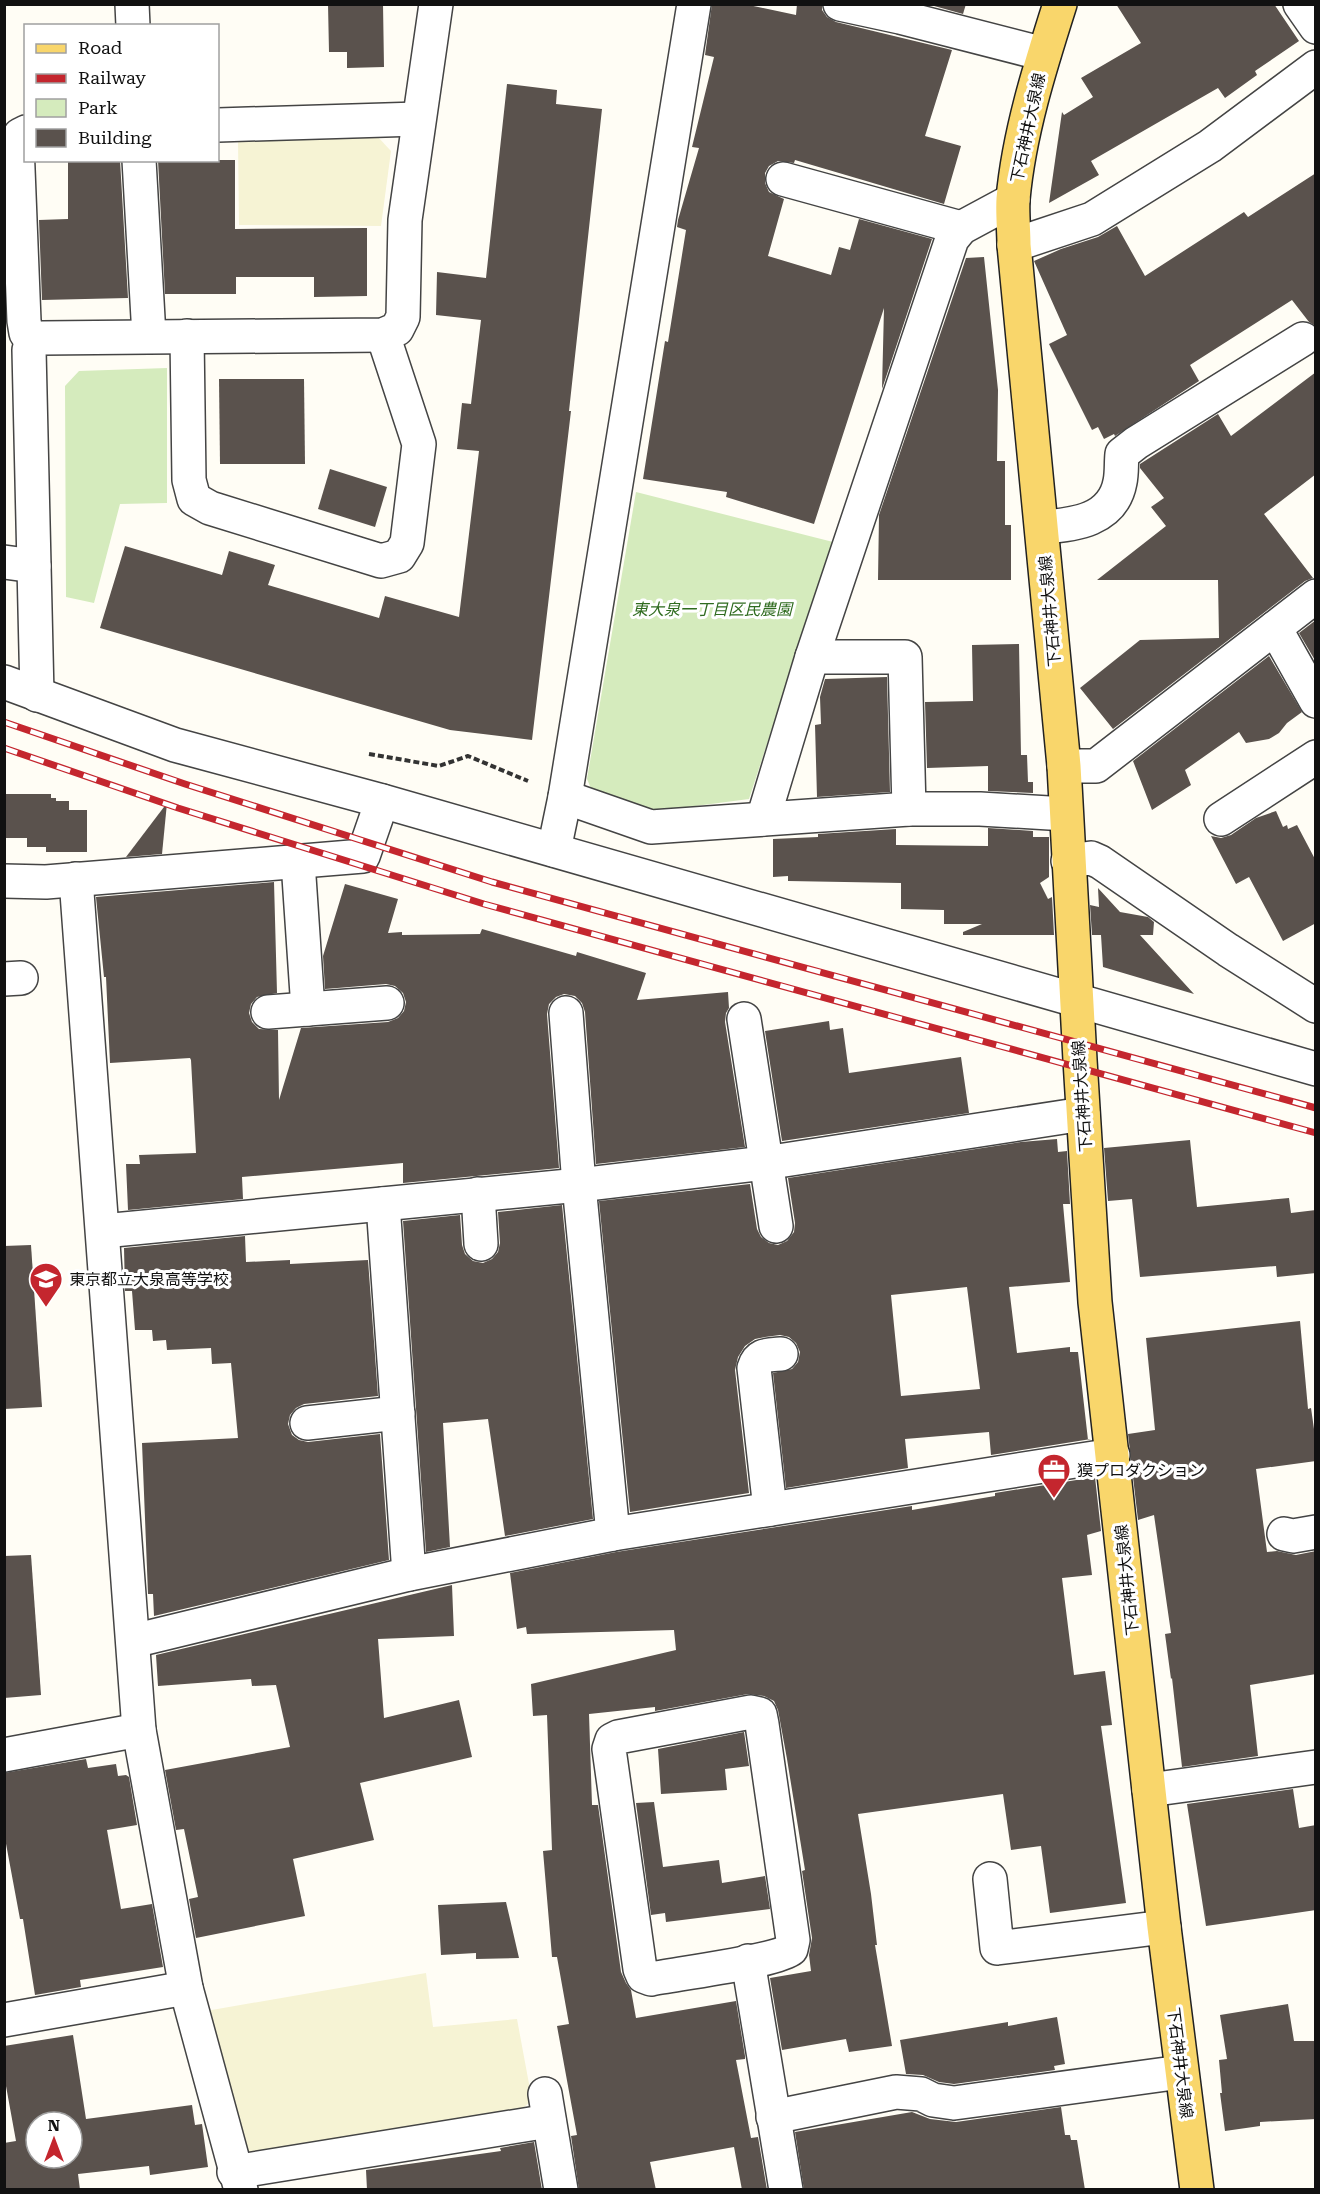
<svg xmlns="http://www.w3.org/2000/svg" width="1320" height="2194" viewBox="0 0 1320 2194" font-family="'Roboto Serif','Noto Sans JP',serif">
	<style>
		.farmland { fill: #f6f3d4 }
		.green { fill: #d5ebbd }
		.building { fill: #5a524d; fill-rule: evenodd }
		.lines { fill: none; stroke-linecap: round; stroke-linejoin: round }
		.minor-casing { stroke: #444; stroke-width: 36 }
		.major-casing { stroke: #222; stroke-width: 36 }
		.path { stroke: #333; stroke-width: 4; stroke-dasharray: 6 3; stroke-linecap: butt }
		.minor { stroke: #fff; stroke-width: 33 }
		.major { stroke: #f9d66b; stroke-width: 33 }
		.rail-casing { stroke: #c4262e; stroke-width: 7 }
		.rail { stroke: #fff; stroke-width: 4.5; stroke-dasharray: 14; stroke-linecap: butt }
		.labels { text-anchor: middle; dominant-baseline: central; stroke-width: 6; stroke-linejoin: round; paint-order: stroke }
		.street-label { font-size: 16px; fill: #111; stroke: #fff }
		.park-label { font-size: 16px; font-style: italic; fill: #2f6b1f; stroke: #fff }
		.poi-label { font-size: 16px; fill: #111; stroke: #fff; text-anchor: start }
	</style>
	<rect width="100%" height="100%" fill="#fffdf5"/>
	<!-- farmland -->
	<g class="farmland">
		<path d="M377,136L391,151L381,226L239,225L238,140Z"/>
		<path d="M426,1973L433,2027L517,2019L532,2100L522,2109L251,2155L241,2147L206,2011Z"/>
	</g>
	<!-- green -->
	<g class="green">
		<path d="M167,368V503L120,504L94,603L66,597L65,386L79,371Z"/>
		<path d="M636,492L833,542L749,799L657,811L592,791L587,779Z"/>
	</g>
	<!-- building -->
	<g class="building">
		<path d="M328,4H383L384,67L347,68V52H329Z"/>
		<path d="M712,4H744L796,15L797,4H822V10L827,17L836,22L952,50L925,136L961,146L944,204L795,160L794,163L778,161L769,166L765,173V183L769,192L784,199L768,256L831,275L839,247L850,250L859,219L932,239L882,389L884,308L814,524L726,497L727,492L643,479L665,341L668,342L686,230L677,227L678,220L699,148L692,147L714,57L705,55Z"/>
		<path d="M927,4H966L963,14Z"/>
		<path d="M1116,4H1274L1299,41L1255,71L1257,75L1225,98L1218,88L1091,161L1099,175L1049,203L1062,112L1064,115L1093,97L1081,78L1141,43Z"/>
		<path d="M507,84L557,90L556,104L602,109L569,411H571L532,740L450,730L100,628L125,546L222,575L229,551L275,565L268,585L379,618L385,596L459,617L479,451L457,449L462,403L471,404L481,320L436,315L437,272L486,278Z"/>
		<path d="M68,160H120L128,298L42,300L39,220L68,219Z"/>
		<path d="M158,160H235V229L367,228V296L314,297V277H236V294H165Z"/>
		<path d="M1316,173V326L1309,322L1292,300L1190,365L1199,381L1115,436L1114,434L1104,439L1098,427L1092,430L1049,344L1067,335L1034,261L1061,249L1098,237L1117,226L1145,276L1244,212L1248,217Z"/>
		<path d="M984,257L998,390L997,461H1005V525H1011V580H878L879,515L966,258Z"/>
		<path d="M1316,372V474L1264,514L1313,578L1305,581L1113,729L1080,688L1140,640L1219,638L1218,580H1097L1166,526L1151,507L1164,498L1140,468V464L1218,414L1231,436Z"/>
		<path d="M219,379H304L305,464H220Z"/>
		<path d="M330,469L387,487L375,527L318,509Z"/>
		<path d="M1316,620V662L1299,633Z"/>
		<path d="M1019,644L1021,755H1027L1028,782H1033V793L988,791V766L927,768L925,702L973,701L972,645Z"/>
		<path d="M1269,656L1302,712L1287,723L1279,733L1269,739L1246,743L1239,732L1185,770L1191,785L1152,810L1133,761Z"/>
		<path d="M887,677L890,792L817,797L815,725L821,724L820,697L825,679Z"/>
		<path d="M4,794H51V798H56V801H69V810H87V852H46V847H27V838H4Z"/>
		<path d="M167,803L162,854L126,857Z"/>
		<path d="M1276,811L1283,827L1287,825L1288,829L1297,825L1316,861V923L1283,941L1249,877L1236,884L1211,836L1221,838L1231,835L1256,818Z"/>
		<path d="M988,828L1033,831V837H1049V877L1040,883L1048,899L1052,897L1054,935H963V932L982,924H944V910L901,909V883L788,881V876L773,877V839L818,837V834L896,829V845L988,846Z"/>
		<path d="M274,882L277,993L257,997L251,1004L249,1013L252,1022L259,1029L278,1030L279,1100L301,1028L388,1022L398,1018L404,1011L406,1002L403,993L395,986L386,984L325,989L323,956L345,884L398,899L388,933L402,932V935L480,934L482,929L576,956L577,952L646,973L637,1000L728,992L729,1008L726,1013L725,1022L745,1147L596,1164L585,1012L582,1003L575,996L564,994L556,997L549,1004L547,1014L559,1168L403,1183V1163L242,1177L243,1199L128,1210L126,1164H140L139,1155L196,1153L191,1060L190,1058L110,1063L106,977H104L96,897Z"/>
		<path d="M1098,888L1120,912L1148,917L1154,922L1153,935H1140L1194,994L1103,967L1101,935H1092L1090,905L1099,907Z"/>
		<path d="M829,1021L830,1030L843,1028L849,1073L961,1057L969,1113L782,1141L765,1031Z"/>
		<path d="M1057,1139L1058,1152L1067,1151L1070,1204H1063L1070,1282L1009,1287L1017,1353L1070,1347V1352H1078L1088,1440L1091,1439L991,1455L989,1432L905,1439L908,1468L786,1488L773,1373L792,1369L798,1362L800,1352L796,1343L789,1337L780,1335L765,1337L755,1339L745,1346L738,1357L735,1370L749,1493L630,1512L599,1201L750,1184L757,1229L761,1237L769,1243L778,1245L787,1241L794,1232L795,1223L788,1178L1021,1142ZM967,1287L980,1389L901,1396L891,1295Z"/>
		<path d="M1190,1140L1197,1207L1289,1198L1291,1213L1316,1210V1273L1277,1277L1276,1266L1140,1277L1132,1199L1108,1201L1104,1148Z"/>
		<path d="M562,1205L593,1519L505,1536L488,1419L443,1423L450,1547L426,1552L403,1221L460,1215L462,1245L465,1254L473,1261L483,1263L492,1259L498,1252L500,1243L498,1212Z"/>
		<path d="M245,1236L246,1262L290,1260V1264L368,1260L378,1396L304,1404L296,1408L290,1415L288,1424L292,1435L299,1440L308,1442L380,1434L389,1560L154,1616L153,1594H148L142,1443L238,1438L231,1363L212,1364L211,1348L167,1350L166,1340L153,1341L152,1330H135L132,1291H125L124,1248Z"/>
		<path d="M31,1245L42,1407L4,1409V1246Z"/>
		<path d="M1300,1321L1308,1409L1311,1408L1316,1443V1461L1256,1469L1267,1552L1277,1551L1296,1555L1316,1551V1674L1250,1685L1258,1756L1182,1767L1172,1678L1171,1679L1165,1634L1171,1633L1154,1515L1138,1520L1128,1434L1155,1430L1146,1338Z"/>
		<path d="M1095,1477L1101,1531L1087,1535L1092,1575L1062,1578L1074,1675L1105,1671L1112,1725L1101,1726L1126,1903L1050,1913L1041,1846L1011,1850L1003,1794L858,1814L871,1894L877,1945H875L892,2046L849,2052L846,2039L782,2050L770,1978L811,1971L809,1955L812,1938L802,1871L805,1870L787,1759L778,1710L774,1701L764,1696L748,1694L655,1711V1707L589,1714L592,1805H598L621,1972L626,1983L631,1990L636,2018L736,2001L745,2056V2059L736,2060L751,2138L758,2137L767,2190H742L734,2147L650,2162L656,2190H579L571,2136L577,2135L557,2026L569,2024L557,1957H552L543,1851L552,1850L547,1715L533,1716L531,1684L676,1650L674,1630L527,1634L526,1627L517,1629L510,1573L616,1552L912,1506V1510L995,1496V1493Z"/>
		<path d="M31,1555L41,1695L4,1698V1556Z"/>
		<path d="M452,1585L454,1636L378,1639L384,1718L459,1700L472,1757L360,1783L374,1840L293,1859L305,1916L196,1938L189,1899L198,1897L184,1829L176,1830L165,1770L290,1747L276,1685L252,1686L251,1679L158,1686L156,1655Z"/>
		<path d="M744,1732L749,1766L725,1769L727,1790L661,1794L658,1749Z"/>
		<path d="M86,1759L88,1768L116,1764L118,1776L126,1775L129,1777L137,1825L107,1830L121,1909L152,1904L163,1967L80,1980L81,1987L35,1995L23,1919H20L4,1833V1773Z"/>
		<path d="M1293,1789L1299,1828L1316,1825V1910L1206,1926L1187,1804Z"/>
		<path d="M654,1802L663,1867L719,1860L722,1883L765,1876L770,1909L666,1922L665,1913L651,1915L636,1803Z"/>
		<path d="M506,1902L519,1958L476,1959V1953L441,1955L438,1905Z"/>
		<path d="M1288,2004L1294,2041H1316V2119L1260,2122V2126L1225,2131L1220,2093H1222L1219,2060L1227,2059L1220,2015Z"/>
		<path d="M1057,2017L1065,2064L1054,2066L1055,2070L954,2084L939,2082L923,2075L906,2074L900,2040L1008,2022V2026Z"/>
		<path d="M73,2035L86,2119L192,2105L195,2125L202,2124L208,2167L150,2175L149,2166L78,2174L80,2190H4V2143L16,2141L4,2075V2046ZM36,2122H72V2158H36Z"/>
		<path d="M1061,2107L1065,2135H1070L1071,2140H1077L1085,2190H804L795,2132L912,2112L930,2119L956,2122Z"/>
		<path d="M534,2142L542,2190H367L366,2170L501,2151L500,2148Z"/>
	</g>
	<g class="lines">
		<!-- minor casing -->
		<g class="minor-casing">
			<g id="minor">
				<path d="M132,4L133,26"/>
				<path d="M840,4L900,17L1044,54"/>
				<path d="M1300,4L1316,27"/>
				<path d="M218,125L418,119"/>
				<path d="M26,132L20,135L17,144L24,321L26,333L32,341"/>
				<path d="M139,160L149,336"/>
				<path d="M783,179L961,228"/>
				<path d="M1014,245L1092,219L1210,146L1316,67"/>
				<path d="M187,336L189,480L194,499L210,508L381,561L399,556L407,543L419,444L383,335"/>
				<path d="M1042,527C1075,525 1113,520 1120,482C1122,473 1121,463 1122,454L1136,443L1303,339"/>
				<path d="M4,562L34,566"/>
				<path d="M1275,628L1316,701"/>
				<path d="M812,657H905L909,809"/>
				<path d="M4,682L175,745L382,801L1316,1069"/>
				<path d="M37,695L29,350L32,341L42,338L383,335L397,329L403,317L405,220L436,4"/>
				<path d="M1064,766H1096L1316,596"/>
				<path d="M565,797L651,827L909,809H980L1066,814"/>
				<path d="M763,819L812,657L952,239L961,228L1013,200"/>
				<path d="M1221,819L1316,757"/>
				<path d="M554,850L565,797L694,4"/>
				<path d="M1068,861L1091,858L1100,862L1228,950L1316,1006"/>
				<path d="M298,862L308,1009"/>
				<path d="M76,879L139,1730L186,1988L241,2190"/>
				<path d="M4,881L46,882L363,856L382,801"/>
				<path d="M4,979L21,978"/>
				<path d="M268,1012L387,1003"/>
				<path d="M566,1013L579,1185L613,1534"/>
				<path d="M744,1019L776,1226"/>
				<path d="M478,1194L481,1244"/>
				<path d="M383,1204L409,1574"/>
				<path d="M103,1231L579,1185L765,1163L1083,1114"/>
				<path d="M307,1423L398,1413"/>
				<path d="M770,1509L754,1368C758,1354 767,1355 781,1354"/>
				<path d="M1284,1534L1293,1536L1316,1532"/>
				<path d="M133,1641L409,1574L613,1534L1113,1455"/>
				<path d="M751,1712L760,1714L762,1724L793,1940L791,1949C777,1961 676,1974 651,1979L643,1976L640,1969L609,1749L612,1740L618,1737Z"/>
				<path d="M4,1755L139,1730"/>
				<path d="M1149,1790L1316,1767"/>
				<path d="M990,1879L997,1948L1164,1927"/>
				<path d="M748,1961L786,2190"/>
				<path d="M4,2020L186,1988"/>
				<path d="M545,2094L561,2190"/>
				<path d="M773,2117L896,2092L921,2094L933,2100L954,2103L1181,2072"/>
				<path d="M234,2172L549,2121"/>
			</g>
		</g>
		<!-- major casing -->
		<g class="major-casing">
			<path id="major" d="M1060,4C1040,67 1019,133 1013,199C1012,214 1014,230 1014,245L1064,766L1080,1060L1095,1302L1164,1927L1197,2190"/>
		</g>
		<!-- path -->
		<path class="path" d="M369,754L439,766L468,756L528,781"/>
		<!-- minor -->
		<use href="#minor" class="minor"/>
		<!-- major -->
		<use href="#major" class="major"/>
		<!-- rail casing -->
		<g class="rail-casing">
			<g id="rail">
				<path d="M4,722L185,784L492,882L1316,1108"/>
				<path d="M4,748L178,808L484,904L1316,1133"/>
			</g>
		</g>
		<!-- rail -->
		<use href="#rail" class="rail"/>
	</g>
	<!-- icons -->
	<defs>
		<g id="school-pin" transform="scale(1.725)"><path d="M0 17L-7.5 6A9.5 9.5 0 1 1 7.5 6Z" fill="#c4262e" stroke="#fff"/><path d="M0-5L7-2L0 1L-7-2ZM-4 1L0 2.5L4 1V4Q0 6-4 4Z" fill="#fff"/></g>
		<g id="office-pin" transform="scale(1.725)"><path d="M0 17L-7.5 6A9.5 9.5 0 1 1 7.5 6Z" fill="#c4262e" stroke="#fff"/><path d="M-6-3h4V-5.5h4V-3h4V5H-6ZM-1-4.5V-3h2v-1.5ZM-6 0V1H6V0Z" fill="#fff"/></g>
	</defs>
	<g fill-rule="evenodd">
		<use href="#school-pin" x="46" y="1279"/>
		<use href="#office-pin" x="1054" y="1470"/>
	</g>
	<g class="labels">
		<!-- street labels -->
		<g class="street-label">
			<text transform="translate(1028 128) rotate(-78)">下石神井大泉線</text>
			<text transform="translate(1050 611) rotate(-95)">下石神井大泉線</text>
			<text transform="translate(1082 1096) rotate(-94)">下石神井大泉線</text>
			<text transform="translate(1127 1580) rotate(-96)">下石神井大泉線</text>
			<text transform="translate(1180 2063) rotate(83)">下石神井大泉線</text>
		</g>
		<!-- park labels -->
		<g class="park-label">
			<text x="712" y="609">東大泉一丁目区民農園</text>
		</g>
		<!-- poi labels -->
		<g class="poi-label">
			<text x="69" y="1279">東京都立大泉高等学校</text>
			<text x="1077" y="1470">獏プロダクション</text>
		</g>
	</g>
	<!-- border -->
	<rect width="1320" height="2194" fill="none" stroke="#111111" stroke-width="12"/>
	<!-- legend -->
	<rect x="24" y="24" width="195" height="138" fill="#ffffff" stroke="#a0a0a0" stroke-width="1.5"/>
	<rect x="36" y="44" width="30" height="9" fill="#f9d66b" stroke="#a0a0a0" stroke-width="1.5"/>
	<text x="78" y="54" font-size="18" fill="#111111">Road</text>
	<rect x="36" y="74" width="30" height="9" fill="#c4262e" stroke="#a0a0a0" stroke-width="1.5"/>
	<text x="78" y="84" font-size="18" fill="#111111">Railway</text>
	<rect x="36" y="99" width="30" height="18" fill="#d5ebbd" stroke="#a0a0a0" stroke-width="1.5"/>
	<text x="78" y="114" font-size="18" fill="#111111">Park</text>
	<rect x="36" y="129" width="30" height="18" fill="#5a524d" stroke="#a0a0a0" stroke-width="1.5"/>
	<text x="78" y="144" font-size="18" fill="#111111">Building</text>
	<!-- north arrow -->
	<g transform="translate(54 2140)"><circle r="28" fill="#ffffff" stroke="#a0a0a0" stroke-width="1.5"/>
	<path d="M0-4.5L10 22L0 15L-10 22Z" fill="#c4262e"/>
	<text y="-9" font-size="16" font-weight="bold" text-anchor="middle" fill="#111111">N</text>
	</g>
</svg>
